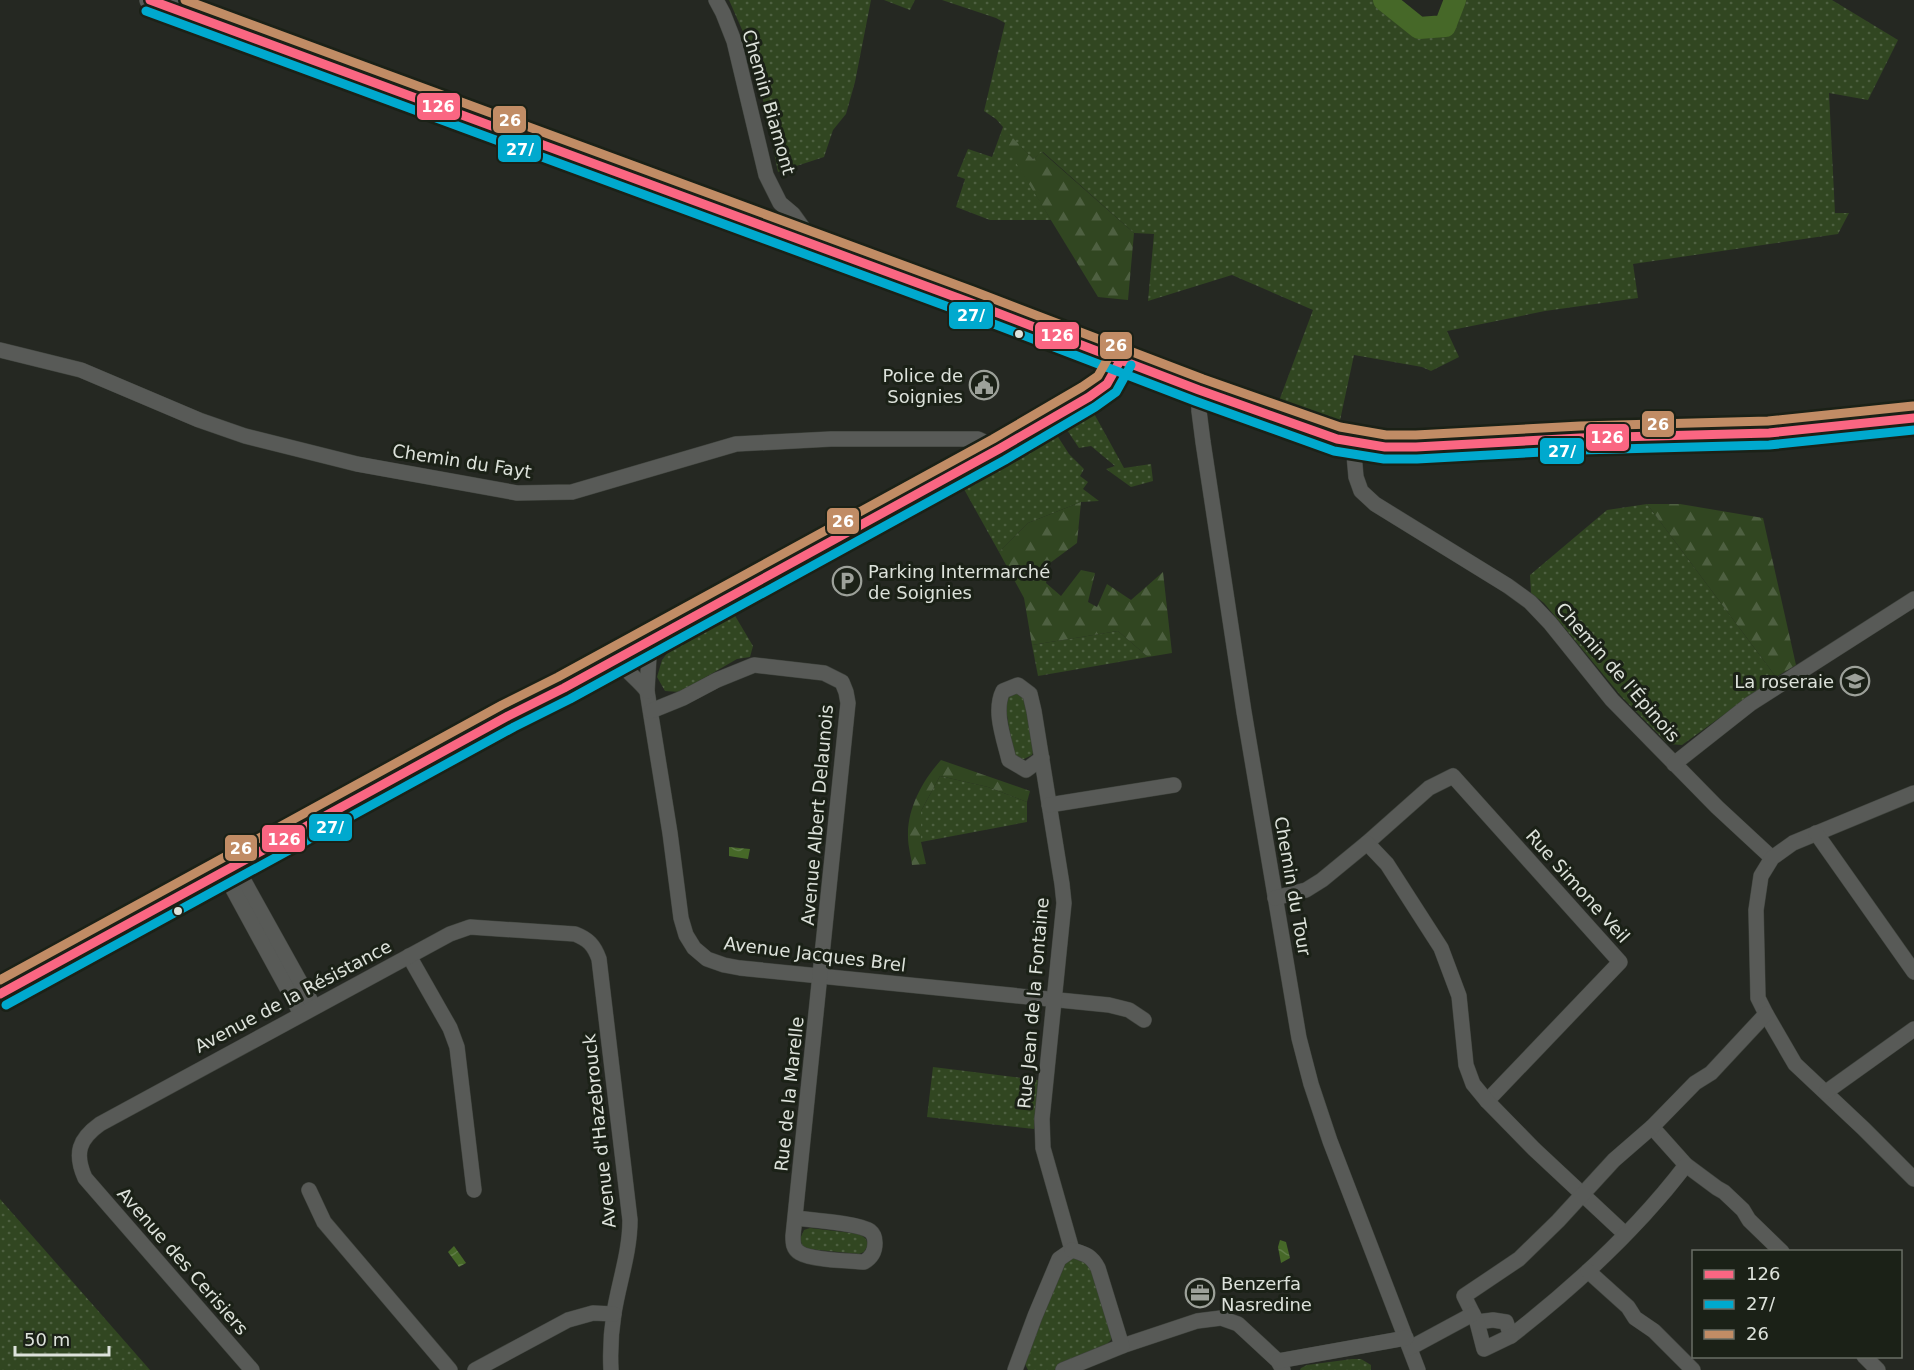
<svg xmlns="http://www.w3.org/2000/svg" width="1914" height="1370" viewBox="0 0 1914 1370" font-family="'DejaVu Sans',sans-serif">
	<style>
		.grass { fill: url(#grass-dots) }
		.forest { fill: url(#forest-firs) }
		.water { fill: url(#water-waves) }
		.lines { fill: none; stroke-linecap: round; stroke-linejoin: round }
		.river { stroke: #466828; stroke-width: 22 }
		.street-casing { stroke: #3f433d; stroke-width: 16 }
		.secondary-casing { stroke: #3f433d; stroke-width: 22 }
		.street { stroke: #585a57; stroke-width: 15 }
		.secondary { stroke: #585a57; stroke-width: 21 }
		.bus-1-casing { stroke: #1b2117; stroke-width: 14 }
		.bus-2-casing { stroke: #1b2117; stroke-width: 14 }
		.bus-3-casing { stroke: #1b2117; stroke-width: 14 }
		.bus-1 { stroke: #fa6682; stroke-width: 9 }
		.bus-2 { stroke: #00a9ce; stroke-width: 9 }
		.bus-3 { stroke: #c18c65; stroke-width: 9 }
		.bus-dot { fill: #dde2db; stroke: #1b2117; stroke-width: 2 }
		.labels { text-anchor: middle; dominant-baseline: central; stroke-width: 6; stroke-linejoin: round; paint-order: stroke }
		.street-label { font-size: 18px; fill: #dde2db; stroke: #1b2117 }
		.poi-label { font-size: 18px; fill: #dde2db; stroke: #1b2117; text-anchor: end }
		.line-badge { stroke: #1b2117; stroke-width: 2 }
		.badge-label { font-size: 16px; text-anchor: middle; font-weight: bold; fill: #fff }
	</style>
	<defs>
		<pattern id="grass-dots" width="8" height="8" patternUnits="userSpaceOnUse" patternTransform="scale(1.5)"><rect width="8" height="8" fill="#314621"/><path d="M2 2h.1M6 6h.1" fill="none" stroke="#4e6041" stroke-width="1.8" stroke-linecap="round"/></pattern>
		<pattern id="forest-firs" width="22" height="20" patternUnits="userSpaceOnUse" patternTransform="scale(1.5)"><rect width="22" height="20" fill="#314621"/><path d="M5 1l3.5 6h-7zM16 11l3.5 6h-7z" fill="#4e6041"/></pattern>
		<pattern id="water-waves" width="16" height="10" patternUnits="userSpaceOnUse" patternTransform="scale(1.5)"><rect width="16" height="10" fill="#466828"/><path d="M0 5q4-4 8 0t8 0" fill="none" stroke="#607d47"/></pattern>
	</defs>
	<rect width="100%" height="100%" fill="#252822"/>
	<!-- grass -->
	<g class="grass">
		<path d="M729,0H871L855,82L846,114L833,130L824,157L778,172L754,57Z"/>
		<path d="M884,0H915L910,10Z"/>
		<path d="M942,0H1384L1419,28L1445,26L1455,0H1832L1898,40L1868,100L1829,93L1835,213H1849L1838,234L1633,264L1638,298L1545,311L1447,331L1459,357L1431,371L1422,367L1354,355L1339,425L1279,401L1313,310L1232,275L1148,301L1154,234L1134,233L1043,152L1033,159L1009,135L1006,145L1051,220H990L956,207L965,179L957,176L968,149L992,157L1003,127L996,119L984,111L1005,23L996,18Z"/>
		<path d="M1091,408L1124,468L1151,464L1153,481L1131,487L1106,469L1115,466L1091,446L1079,448L1063,424Z"/>
		<path d="M1053,429L1069,454L1084,469L1080,476L1088,482L1083,489L1099,501L1081,502L1028,523L999,552L960,482Z"/>
		<path d="M1647,504L1776,677L1682,745L1668,744L1621,696L1544,603L1531,593L1530,575L1607,510Z"/>
		<path d="M731,609L753,646L750,657L737,659L680,692L665,691L657,677L662,660L674,644Z"/>
		<path d="M1118,631L1148,657L1038,676L1032,645Z"/>
		<path d="M1014,692L1024,695L1034,750L1032,755L1024,759H1019L1013,752L1005,703L1007,697Z"/>
		<path d="M940,776L988,787L1027,802V822L921,842V811Z"/>
		<path d="M933,1067L1038,1080L1034,1129L927,1117Z"/>
		<path d="M0,1199L150,1370H0Z"/>
		<path d="M810,1228L860,1234L866,1239L868,1245L864,1252L859,1254L808,1249L803,1247L800,1239L804,1230Z"/>
		<path d="M1074,1258L1090,1264L1112,1332L1111,1340L1106,1345L1054,1370H1028L1024,1362L1064,1263Z"/>
		<path d="M1352,1359H1361L1371,1365V1370H1300L1301,1368L1307,1365Z"/>
	</g>
	<!-- forest -->
	<g class="forest">
		<path d="M1009,134L1033,159L1042,152L1134,233L1128,300L1098,297L1005,145Z"/>
		<path d="M1081,502L1077,543L1050,563L1046,583L1061,596L1081,570L1095,573L1088,602L1097,607L1107,584L1131,600L1163,572L1172,653L1148,657L1118,631L1032,645L1024,598L999,552L1028,523Z"/>
		<path d="M1647,504H1680L1763,518L1796,665L1776,677Z"/>
		<path d="M941,760L1030,791L1027,802L988,787L940,776L921,811V842L926,864L912,865C911,856 908,846 908,837C907,808 923,780 941,760Z"/>
	</g>
	<!-- water -->
	<g class="water">
		<path d="M729,847L750,849L748,859L729,856Z"/>
		<path d="M1280,1240L1286,1242L1290,1258L1281,1263L1278,1247Z"/>
		<path d="M454,1246L466,1263L459,1267L448,1252Z"/>
	</g>
	<g class="lines">
		<!-- river -->
		<path class="river" d="M1384,0L1419,28L1445,26L1455,0"/>
		<!-- street casing -->
		<g class="street-casing">
			<g id="street">
				<path d="M716,0L723,13L734,41L766,175L780,203L793,214L803,228L806,242"/>
				<path d="M0,350L81,370L199,420L245,436L357,464L517,493L572,492L736,444L831,439H978L999,449"/>
				<path d="M1199,390V411L1203,442L1244,712L1299,1038L1311,1084L1330,1141L1418,1370"/>
				<path d="M1353,443L1356,477L1361,491L1375,504L1508,586L1530,602L1550,623L1612,700L1717,807L1772,858"/>
				<path d="M650,639L647,691L670,833L681,918L686,935L694,948L707,959L724,965L740,968L1109,1005L1129,1010L1144,1020"/>
				<path d="M617,658C625,671 638,679 647,691"/>
				<path d="M651,711L683,698L717,680L754,665L824,673L842,682L846,692L848,703L793,1236C793,1243 793,1249 800,1253C811,1260 850,1261 864,1262C871,1258 875,1252 875,1243C875,1239 874,1234 870,1231C859,1223 811,1220 796,1218"/>
				<path d="M1042,758L1026,770L1009,760C1004,739 993,711 1003,691L1018,685L1030,694L1034,711L1062,884L1064,903L1042,1119L1043,1148L1072,1250"/>
				<path d="M1674,764L1750,704L1914,599"/>
				<path d="M1914,793L1793,843L1772,858L1761,876L1756,910L1758,998L1766,1014L1795,1064L1864,1129L1914,1179"/>
				<path d="M1049,805L1174,785"/>
				<path d="M1816,833L1914,972"/>
				<path d="M1367,843L1429,788L1453,776L1620,962L1487,1101"/>
				<path d="M235,865L314,1007"/>
				<path d="M223,871L301,1014"/>
				<path d="M1275,898L1306,890L1322,880L1367,843L1387,864L1441,948L1459,996L1466,1065L1473,1084L1487,1101L1534,1149L1625,1234"/>
				<path d="M409,956L450,1028L457,1047L474,1190"/>
				<path d="M1826,1092L1914,1029"/>
				<path d="M1652,1127L1686,1165L1717,1188L1724,1192L1743,1210L1749,1220L1782,1252"/>
				<path d="M1686,1165C1638,1228 1574,1287 1511,1336L1506,1322L1493,1320L1477,1322L1464,1296L1519,1259L1558,1221L1614,1160L1652,1127L1695,1083L1711,1073L1766,1014"/>
				<path d="M309,1190L324,1222L450,1370"/>
				<path d="M1588,1271L1628,1307L1635,1318L1654,1331L1693,1370"/>
				<path d="M1477,1322L1484,1349L1511,1336"/>
				<path d="M1122,1346L1197,1321L1221,1318L1238,1324L1278,1361L1283,1370"/>
				<path d="M1410,1348L1473,1314"/>
				<path d="M1864,1356L1878,1370"/>
				<path d="M1278,1361L1406,1338"/>
				<path d="M252,1370L85,1178C74,1153 79,1139 100,1124L450,934L470,927L575,934C588,939 594,945 599,959L630,1220C630,1252 619,1282 614,1313C611,1332 610,1351 611,1370"/>
				<path d="M475,1370L568,1320L593,1313L614,1314"/>
				<path d="M1015,1370L1035,1316L1059,1259L1072,1250"/>
				<path d="M1063,1370L1122,1346L1098,1268C1091,1255 1085,1254 1072,1250"/>
			</g>
		</g>
		<!-- secondary casing -->
		<g class="secondary-casing">
			<g id="secondary">
				<path d="M150,0L969,302L1199,390L1337,439L1385,447H1416L1580,438L1769,433L1914,418"/>
				<path d="M0,994L508,716L564,688L999,449L1089,397L1107,384L1121,359"/>
			</g>
		</g>
		<!-- street -->
		<use href="#street" class="street"/>
		<!-- secondary -->
		<use href="#secondary" class="secondary"/>
		<!-- bus-1 casing -->
		<g class="bus-1-casing">
			<g id="bus-1">
				<path d="M150,0L969,302L1199,390L1337,439L1385,447H1416L1580,438L1769,433L1914,418"/>
				<path d="M0,994L508,716L564,688L999,449L1089,397L1107,384L1121,359"/>
			</g>
		</g>
		<!-- bus-2 casing -->
		<g class="bus-2-casing">
			<g id="bus-2">
				<path d="M146,11L965,313L1195,401L1334,451L1384,459H1417L1580,450L1769,445L1914,430"/>
				<path d="M6,1005L514,727L570,699L1005,460L1095,407L1116,392L1131,365"/>
			</g>
		</g>
		<!-- bus-3 casing -->
		<g class="bus-3-casing">
			<g id="bus-3">
				<path d="M185,0L973,291L1203,379L1340,427L1386,435H1416L1580,426L1768,421L1913,406"/>
				<path d="M0,980L502,705L558,677L993,439L1082,387L1098,376L1111,353"/>
			</g>
		</g>
		<!-- bus-1 -->
		<use href="#bus-1" class="bus-1"/>
		<!-- bus-2 -->
		<use href="#bus-2" class="bus-2"/>
		<!-- bus-3 -->
		<use href="#bus-3" class="bus-3"/>
	</g>
	<!-- icons -->
	<defs>
		<g id="civic-ring" transform="scale(1.5)"><circle r="9.5" fill="#1b2117" stroke="#9da19a" stroke-width="1.5"/><path d="M-.6-6.5H3V-4.5H.6V-3L4-1V1h2V6H-6V1h2V-1L-.6-3ZM-1.2 2.5V6h2.4V2.5Z" fill="#9da19a"/></g>
		<g id="parking-ring" transform="scale(1.5)"><circle r="9.5" fill="#1b2117" stroke="#9da19a" stroke-width="1.5"/><path d="M-3.5-5.5H1a3.5 3.5 0 0 1 0 7H-1V5.5H-3.5ZM-1-3.4V-.6H.8a1.4 1.4 0 0 0 0-2.8Z" fill="#9da19a"/></g>
		<g id="school-ring" transform="scale(1.5)"><circle r="9.5" fill="#1b2117" stroke="#9da19a" stroke-width="1.5"/><path d="M0-5L7-2L0 1L-7-2ZM-4 1L0 2.5L4 1V4Q0 6-4 4Z" fill="#9da19a"/></g>
		<g id="office-ring" transform="scale(1.5)"><circle r="9.5" fill="#1b2117" stroke="#9da19a" stroke-width="1.5"/><path d="M-6-3h4V-5.5h4V-3h4V5H-6ZM-1-4.5V-3h2v-1.5ZM-6 0V1H6V0Z" fill="#9da19a"/></g>
	</defs>
	<g fill-rule="evenodd">
		<use href="#civic-ring" x="984" y="385"/>
		<use href="#parking-ring" x="847" y="581"/>
		<use href="#school-ring" x="1855" y="681"/>
		<use href="#office-ring" x="1200" y="1293"/>
	</g>
	<!-- markers -->
	<g class="bus-dot">
		<circle cx="1019" cy="334" r="5"/>
		<circle cx="178" cy="911" r="5"/>
	</g>
	<g class="labels">
		<!-- street labels -->
		<g class="street-label">
			<text transform="translate(769 102) rotate(74)">Chemin Biamont</text>
			<text transform="translate(462 461) rotate(9)">Chemin du Fayt</text>
			<text transform="translate(1618 672) rotate(49)">Chemin de l'Épinois</text>
			<text transform="translate(817 815) rotate(-85)">Avenue Albert Delaunois</text>
			<text transform="translate(1293 886) rotate(80)">Chemin du Tour</text>
			<text transform="translate(1578 886) rotate(48)">Rue Simone Veil</text>
			<text transform="translate(815 954) rotate(7)">Avenue Jacques Brel</text>
			<text transform="translate(293 996) rotate(-28)">Avenue de la Résistance</text>
			<text transform="translate(1033 1003) rotate(-85)">Rue Jean de la Fontaine</text>
			<text transform="translate(789 1094) rotate(-84)">Rue de la Marelle</text>
			<text transform="translate(599 1131) rotate(-96)">Avenue d'Hazebrouck</text>
			<text transform="translate(183 1261) rotate(49)">Avenue des Cerisiers</text>
		</g>
		<!-- poi labels -->
		<g class="poi-label">
			<text x="963" y="375">Police de<tspan x="963" dy="21">Soignies</tspan></text>
			<text x="868" y="571" text-anchor="start">Parking Intermarché<tspan x="868" dy="21">de Soignies</tspan></text>
			<text x="1834" y="681">La roseraie</text>
			<text x="1221" y="1283" text-anchor="start">Benzerfa<tspan x="1221" dy="21">Nasredine</tspan></text>
		</g>
	</g>
	<g class="line-badge">
		<rect x="416" y="92" width="45" height="29" rx="6" fill="#fa6682"/>
		<rect x="492" y="105" width="35" height="29" rx="6" fill="#c18c65"/>
		<rect x="497" y="134" width="45" height="29" rx="6" fill="#00a9ce"/>
		<rect x="948" y="301" width="46" height="29" rx="6" fill="#00a9ce"/>
		<rect x="1034" y="321" width="46" height="29" rx="6" fill="#fa6682"/>
		<rect x="1099" y="331" width="34" height="29" rx="6" fill="#c18c65"/>
		<rect x="1641" y="410" width="34" height="28" rx="6" fill="#c18c65"/>
		<rect x="1585" y="423" width="45" height="29" rx="6" fill="#fa6682"/>
		<rect x="1539" y="437" width="46" height="28" rx="6" fill="#00a9ce"/>
		<rect x="826" y="507" width="34" height="28" rx="6" fill="#c18c65"/>
		<rect x="308" y="813" width="45" height="29" rx="6" fill="#00a9ce"/>
		<rect x="261" y="824" width="45" height="29" rx="6" fill="#fa6682"/>
		<rect x="224" y="834" width="34" height="28" rx="6" fill="#c18c65"/>
	</g>
	<g class="badge-label">
		<text x="438" y="112">126</text>
		<text x="510" y="126">26</text>
		<text x="520" y="155">27/</text>
		<text x="971" y="321">27/</text>
		<text x="1057" y="341">126</text>
		<text x="1116" y="351">26</text>
		<text x="1658" y="430">26</text>
		<text x="1607" y="443">126</text>
		<text x="1562" y="457">27/</text>
		<text x="843" y="527">26</text>
		<text x="330" y="833">27/</text>
		<text x="284" y="845">126</text>
		<text x="241" y="854">26</text>
	</g>
	<!-- legend -->
	<rect x="1692" y="1250" width="210" height="108" fill="#1b2117" stroke="#696e65" stroke-width="1.5"/>
	<rect x="1704" y="1270" width="30" height="9" fill="#fa6682" stroke="#696e65" stroke-width="1.5"/>
	<text x="1746" y="1280" font-size="18" fill="#dde2db">126</text>
	<rect x="1704" y="1300" width="30" height="9" fill="#00a9ce" stroke="#696e65" stroke-width="1.5"/>
	<text x="1746" y="1310" font-size="18" fill="#dde2db">27/</text>
	<rect x="1704" y="1330" width="30" height="9" fill="#c18c65" stroke="#696e65" stroke-width="1.5"/>
	<text x="1746" y="1340" font-size="18" fill="#dde2db">26</text>
	<!-- scale -->
	<path d="M15 1346v9h94v-9" fill="none" stroke="#dde2db" stroke-width="3"/>
	<text x="24" y="1346" font-size="18" fill="#dde2db" stroke="#1b2117" stroke-width="4.5" paint-order="stroke">50 m</text>
</svg>
